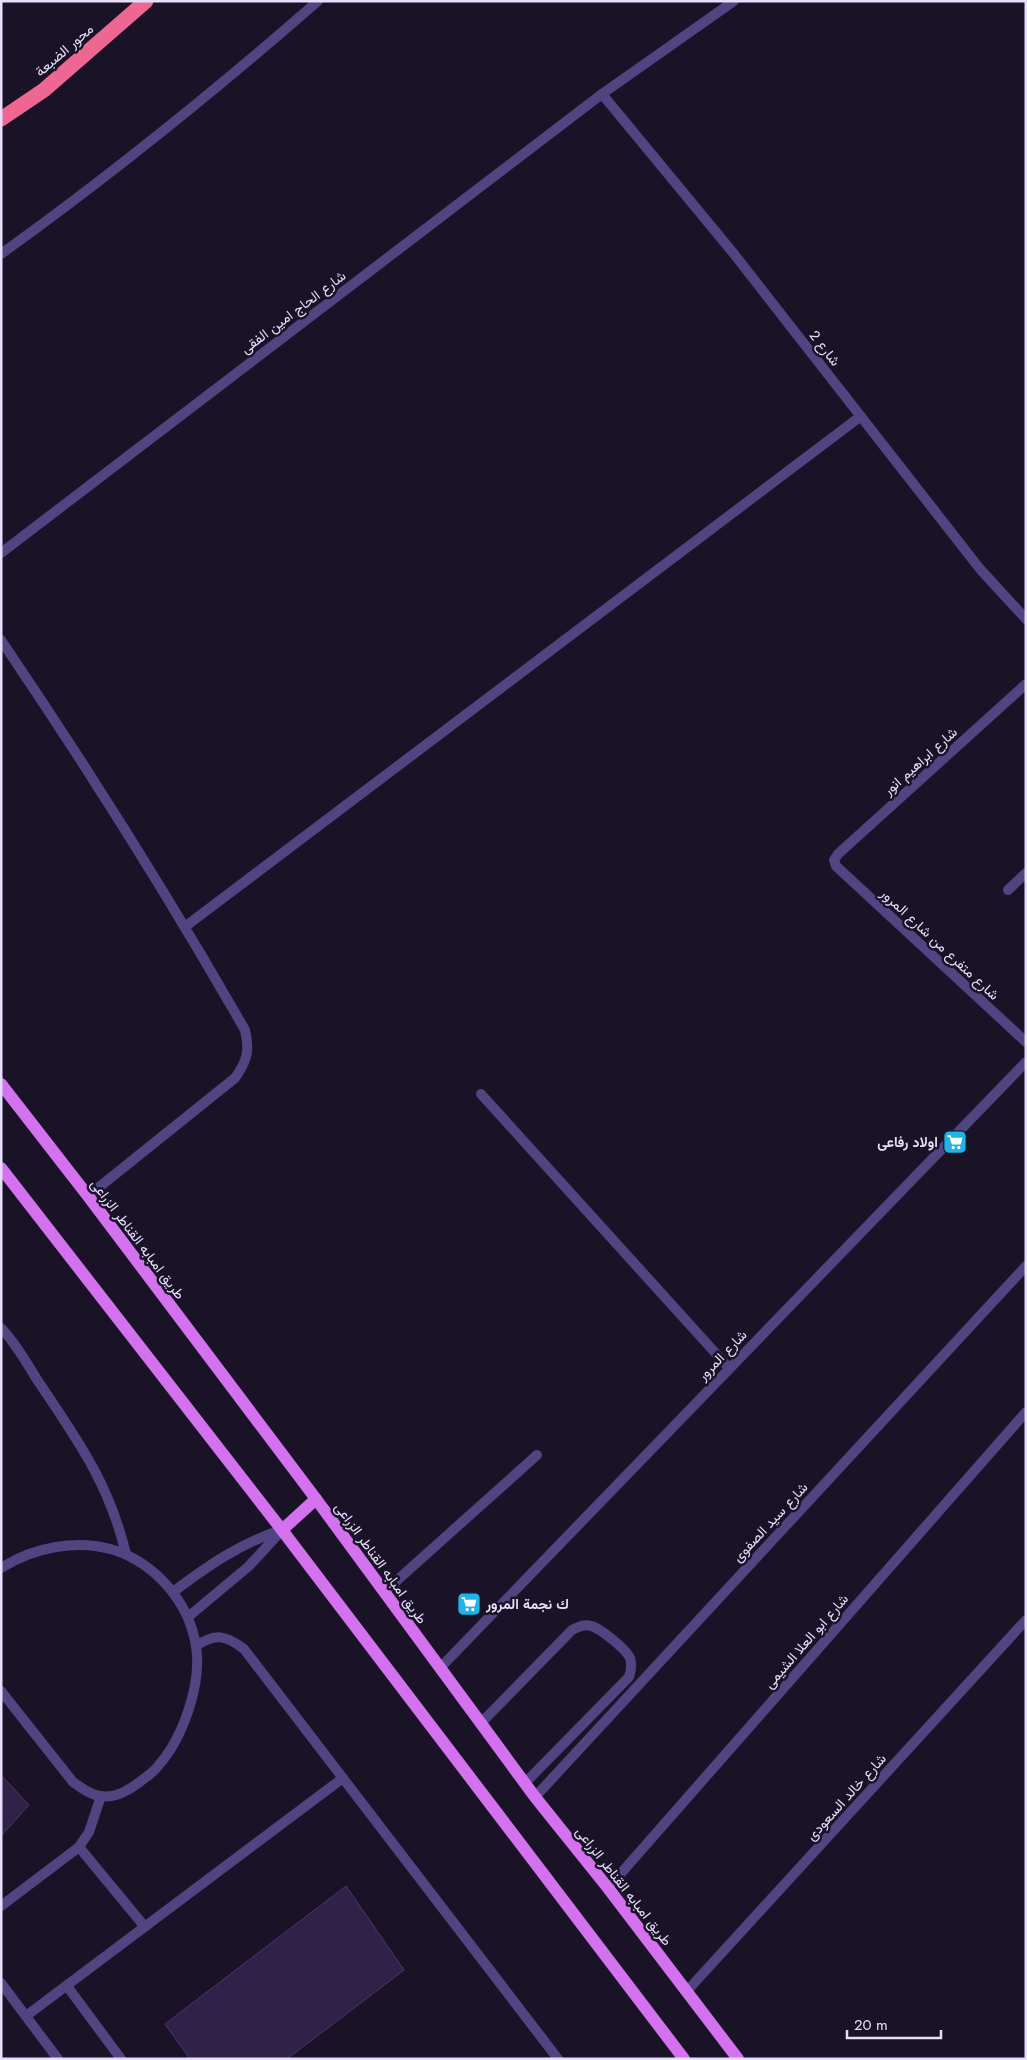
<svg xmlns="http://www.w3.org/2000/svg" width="1027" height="2060" viewBox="0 0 1027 2060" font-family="Jost,Vazirmatn,sans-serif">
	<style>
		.building { fill: #2f2147; stroke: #4b3670 }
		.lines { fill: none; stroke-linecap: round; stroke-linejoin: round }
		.service { stroke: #504481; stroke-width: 10 }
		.minor { stroke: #504481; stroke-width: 10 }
		.primary { stroke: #d471ef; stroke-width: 12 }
		.motorway { stroke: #ee6692; stroke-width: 15 }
		.labels { text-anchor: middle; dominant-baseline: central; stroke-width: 5; stroke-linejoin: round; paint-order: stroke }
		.street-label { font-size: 14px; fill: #e6defb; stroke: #1a1328 }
		.poi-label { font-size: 14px; font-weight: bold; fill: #e6defb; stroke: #1a1328; text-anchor: end }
	</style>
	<rect width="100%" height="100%" fill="#1a1328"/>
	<!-- building -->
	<g class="building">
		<path d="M1,1775L29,1805L1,1836Z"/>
		<path d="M346,1886L404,1970L287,2059H190L165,2024Z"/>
	</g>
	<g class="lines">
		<!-- service -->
		<g class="service">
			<path d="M481,1094L729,1368"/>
			<path d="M1,1328C16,1343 27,1364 38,1381C78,1441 109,1483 126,1554"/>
			<path d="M1,1568C34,1547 77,1539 114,1550C156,1564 189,1602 196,1646C202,1684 183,1738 158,1766C154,1772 147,1776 141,1781C129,1790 115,1799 100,1796C89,1794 82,1788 73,1782L1,1691"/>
			<path d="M173,1592C209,1565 239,1544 281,1530"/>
			<path d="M384,1592L537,1455"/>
			<path d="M188,1617L249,1566L282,1530"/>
			<path d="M196,1646C215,1633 226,1635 244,1649L558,2059"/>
			<path d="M481,1723L572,1630C578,1627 584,1624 591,1626C600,1628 626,1649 630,1658C632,1664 631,1671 629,1677L525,1783"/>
			<path d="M79,1847L145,1927"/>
			<path d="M1,1906L79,1847L89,1832L101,1796"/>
			<path d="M1,1983L58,2059"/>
			<path d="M67,1986L121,2059"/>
			<path d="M26,2016L343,1778"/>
		</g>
		<!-- minor -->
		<g class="minor">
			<path d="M602,94L734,254L980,569L1026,619"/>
			<path d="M1,254C111,175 216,90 318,1"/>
			<path d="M1,553L602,94L734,1"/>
			<path d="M1,640C87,767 169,897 245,1030C250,1051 247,1061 235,1078L88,1196"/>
			<path d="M1026,684L838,854L834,860L836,866L1026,1042"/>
			<path d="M1008,890L1026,873"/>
			<path d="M186,926L861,416"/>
			<path d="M440,1668L1026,1062"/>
			<path d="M535,1797L1026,1266"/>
			<path d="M608,1888L1026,1412"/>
			<path d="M686,1992L1026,1620"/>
		</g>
		<!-- primary -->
		<g class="primary">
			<path d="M1,1084L88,1196L316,1499L535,1797L608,1888L738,2059"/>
			<path d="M1,1168L282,1530L684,2059"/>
			<path d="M282,1530L316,1499"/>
		</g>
		<!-- motorway -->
		<path class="motorway" d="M1,119L44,90L146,1"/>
	</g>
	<!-- icons -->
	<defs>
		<g id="supermarket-square" transform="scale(1.25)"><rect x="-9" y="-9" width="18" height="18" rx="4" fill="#1fb3e6" stroke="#1a1328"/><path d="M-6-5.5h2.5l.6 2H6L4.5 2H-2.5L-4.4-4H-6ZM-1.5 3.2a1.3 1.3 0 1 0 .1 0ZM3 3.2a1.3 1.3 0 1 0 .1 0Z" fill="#fff"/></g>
	</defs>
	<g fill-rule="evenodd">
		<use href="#supermarket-square" x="955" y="1142"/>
		<use href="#supermarket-square" x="469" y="1604"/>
	</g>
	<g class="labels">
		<!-- street labels -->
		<g class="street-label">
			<text transform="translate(64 50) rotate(-41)">محور الضبعة</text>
			<text transform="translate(293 312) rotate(-37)">شارع الحاج امين الفقى</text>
			<text transform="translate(825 348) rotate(52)">شارع 2</text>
			<text transform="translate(920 761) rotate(-42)">شارع ابراهيم انور</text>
			<text transform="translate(940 944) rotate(43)">شارع متفرع من شارع المرور</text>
			<text transform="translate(138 1239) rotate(53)">طريق امبابه القناطر الزراعى</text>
			<text transform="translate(722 1355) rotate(-46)">شارع المرور</text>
			<text transform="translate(770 1522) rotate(-47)">شارع سيد الصفوى</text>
			<text transform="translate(381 1563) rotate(54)">طريق امبابه القناطر الزراعى</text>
			<text transform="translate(806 1641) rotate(-49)">شارع ابو العلا الشيمى</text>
			<text transform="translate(846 1797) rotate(-48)">شارع خالد السعودى</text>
			<text transform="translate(624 1886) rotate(52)">طريق امبابه القناطر الزراعى</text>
		</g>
		<!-- poi labels -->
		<g class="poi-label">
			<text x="938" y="1142">اولاد رفاعى</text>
			<text x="486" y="1604" text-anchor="start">ك نجمة المرور</text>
		</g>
	</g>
	<!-- border -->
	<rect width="1027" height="2060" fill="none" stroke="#e6defb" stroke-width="5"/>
	<!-- scale -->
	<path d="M847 2030v8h94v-8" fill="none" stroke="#e6defb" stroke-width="2.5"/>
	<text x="854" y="2030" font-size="15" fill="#e6defb" stroke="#1a1328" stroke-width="4" paint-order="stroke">20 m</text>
</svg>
